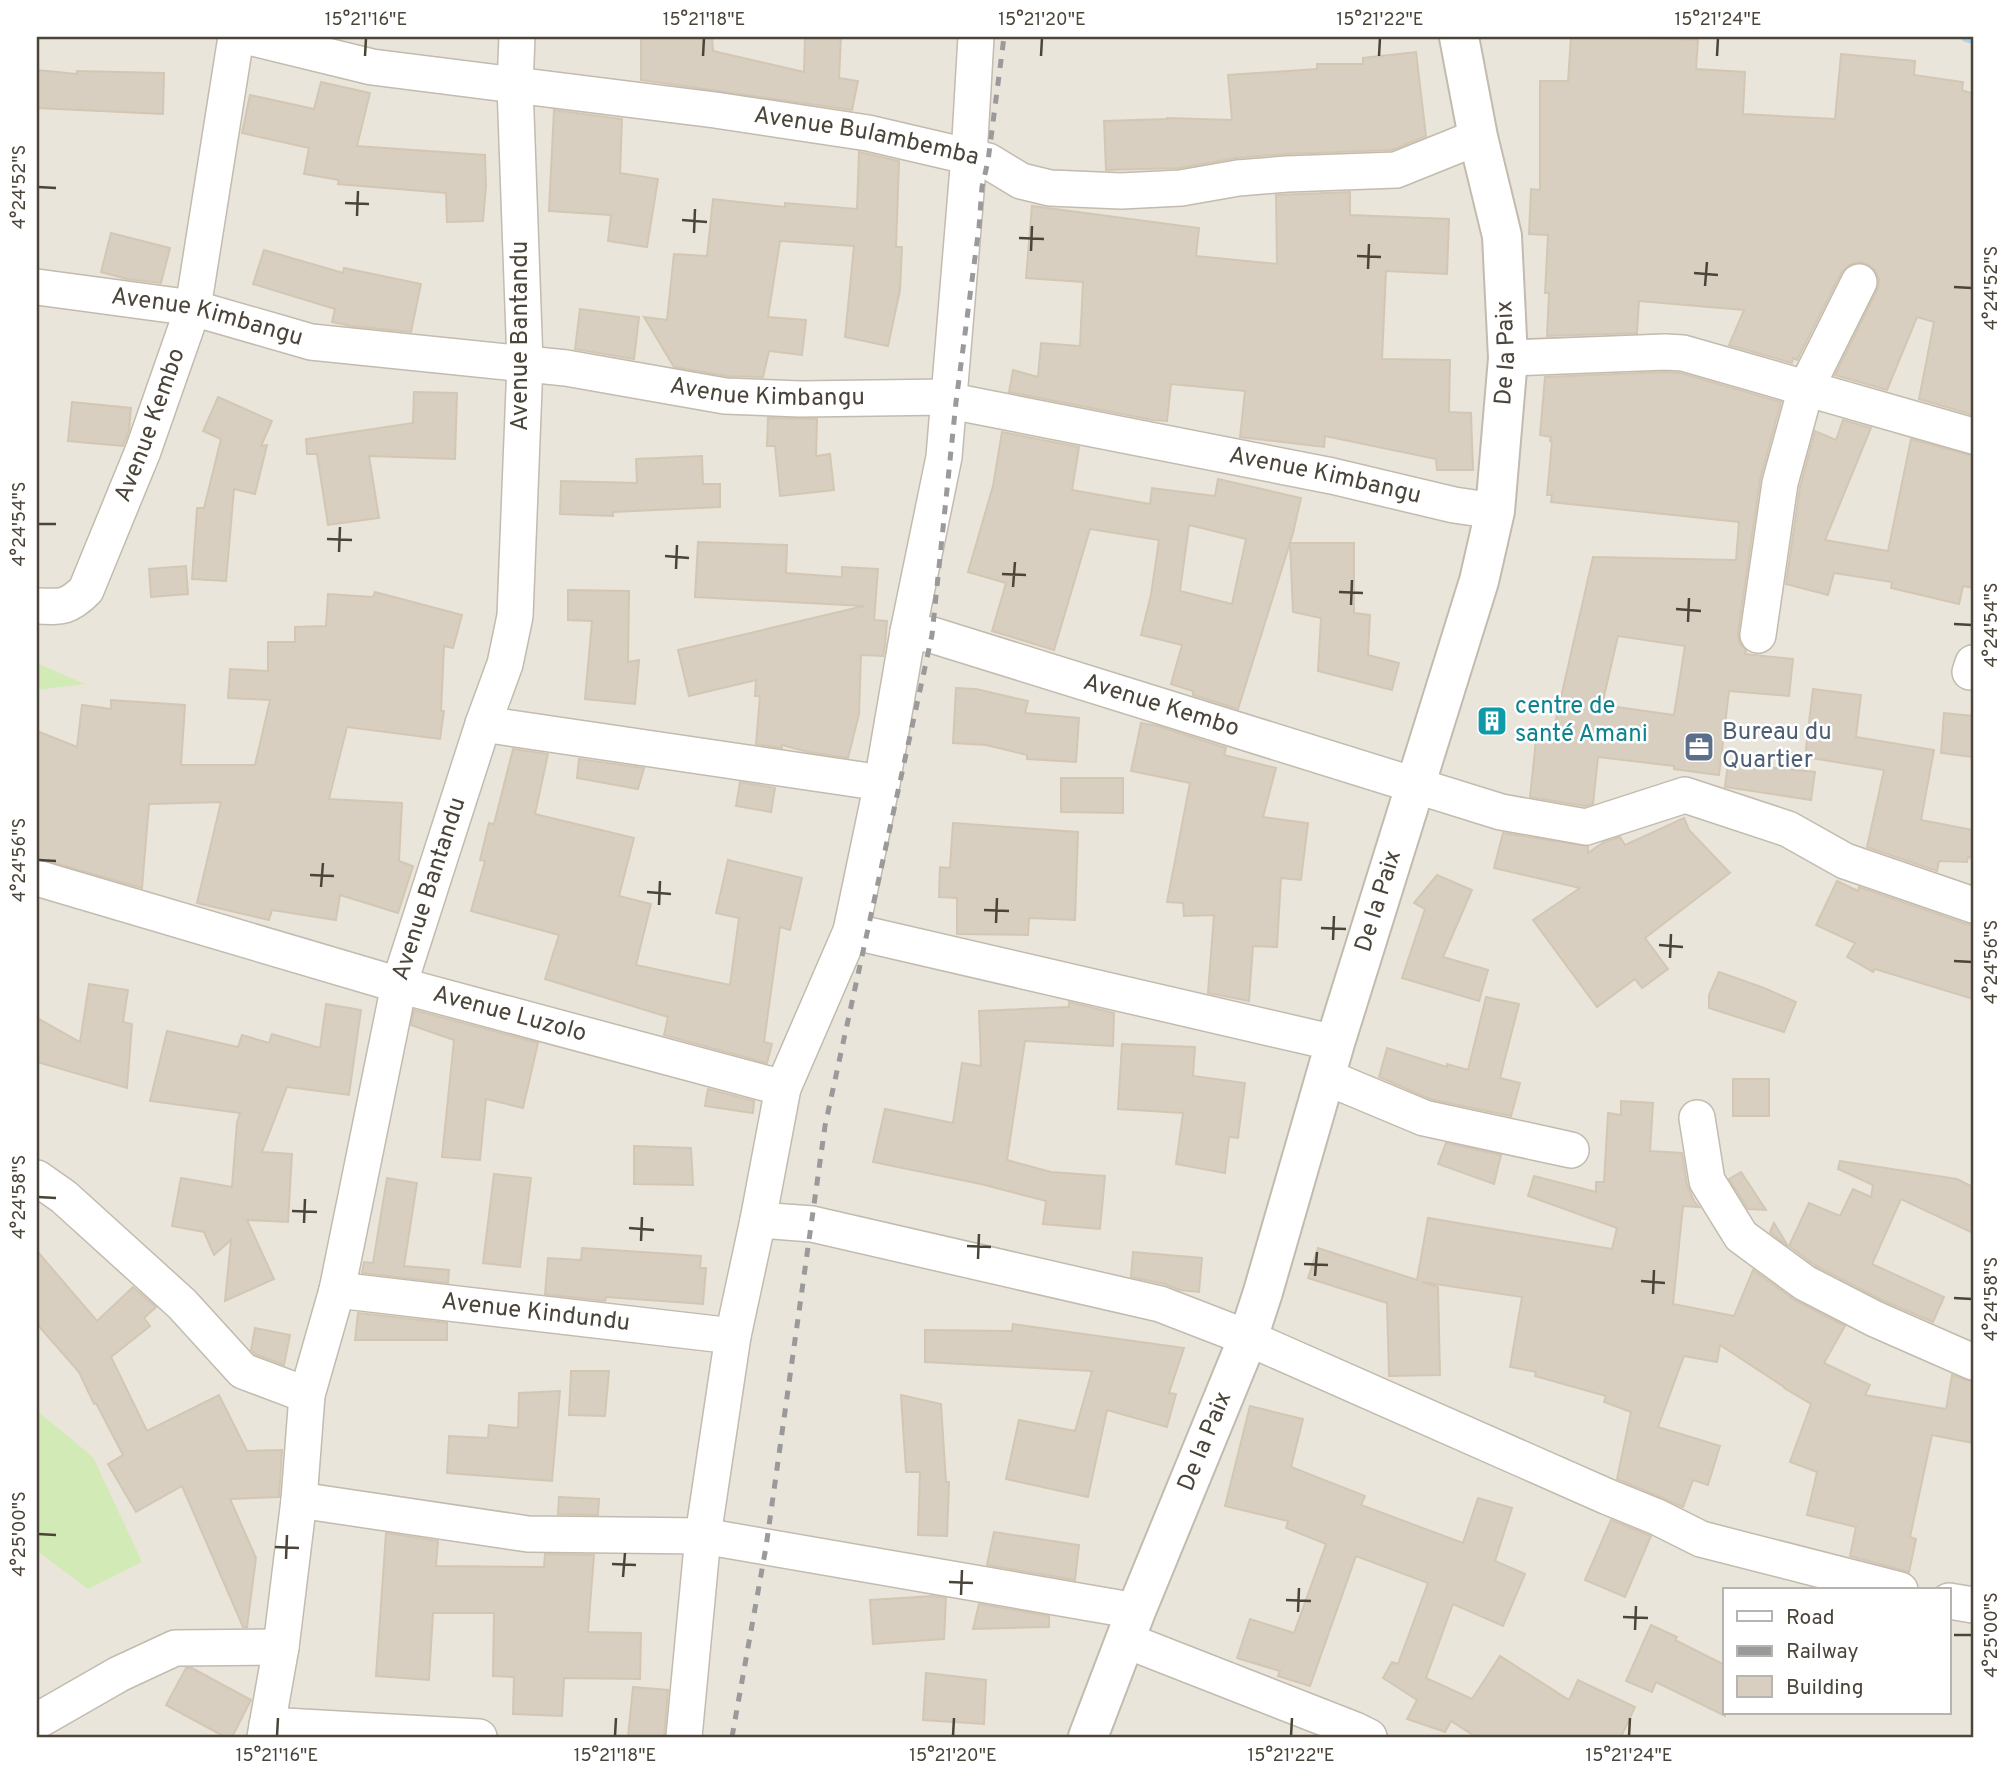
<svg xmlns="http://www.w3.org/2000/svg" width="2010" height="1774" viewBox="0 0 2010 1774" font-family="Overpass,sans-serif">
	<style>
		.residential { fill: #eae5da; fill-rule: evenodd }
		.grass { fill: #d2eab5 }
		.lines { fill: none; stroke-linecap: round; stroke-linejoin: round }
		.stream { stroke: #a9d4f2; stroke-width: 10 }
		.building { fill: #d8cfc1; stroke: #d3c7b4; stroke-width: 2; fill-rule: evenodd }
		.minor-casing { stroke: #c2bbae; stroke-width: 38 }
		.tertiary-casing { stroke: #c2bbae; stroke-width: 42 }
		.minor { stroke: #fff; stroke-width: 35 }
		.tertiary { stroke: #fff; stroke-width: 38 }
		.rail { stroke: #9a9a9a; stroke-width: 5; stroke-dasharray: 9 9; stroke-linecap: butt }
		.ticks { fill: none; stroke: #4b4439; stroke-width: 2.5 }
		.labels { text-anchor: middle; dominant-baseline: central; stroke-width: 5; stroke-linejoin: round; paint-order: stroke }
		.street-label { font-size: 24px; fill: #4b4439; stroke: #fff }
		.culture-label { font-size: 24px; fill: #0d838f; stroke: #fff; text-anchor: start }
		.service-label { font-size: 24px; fill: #4e5e75; stroke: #fff; text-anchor: start }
		.neatline { fill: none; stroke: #4b4439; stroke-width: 2.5 }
		.ticks-label { font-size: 18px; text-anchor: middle; fill: #4b4439 }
	</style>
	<rect width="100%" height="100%" fill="#f6f3ec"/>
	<!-- residential -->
	<path class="residential" d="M37,37H1973V1737H37ZM1725,1590H1949V1713H1725Z"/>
	<!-- grass -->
	<g class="grass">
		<path d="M37,663L85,684L37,690Z"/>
		<path d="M37,1411L93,1457L142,1562L88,1589L37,1551Z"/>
	</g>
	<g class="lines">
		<!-- stream -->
		<path class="stream" d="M1966,37L1973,39"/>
	</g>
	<!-- building -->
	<g class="building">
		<path d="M712,37L713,51L804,72L805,37H841L839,78L858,81L852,110L641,80V38Z"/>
		<path d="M1571,37H1627L1698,40L1696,69L1745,72L1743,114L1835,119L1841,54L1915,61L1914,75L1963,82L1962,90L1973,94V415L1919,399L1934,322L1917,317L1887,390L1835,375L1877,290L1879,280L1875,270L1867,264L1858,262L1849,265L1841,273L1797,360L1793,358L1792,363L1729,345L1744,310L1639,301L1637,333L1547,336L1549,293H1545L1548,235L1529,234L1531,189L1540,190V81H1568Z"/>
		<path d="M1416,52L1426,136L1392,150L1285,154L1236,158L1179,168L1106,170L1104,121L1167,119V118L1232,120L1228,75L1317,69V64H1363V58Z"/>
		<path d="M37,70L77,74V71L164,73L163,114L37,108Z"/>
		<path d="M321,82L370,93L357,146L485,155L486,186L483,221L447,222L446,193L338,184L339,180L304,174L309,148L242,133L250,95L314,109Z"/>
		<path d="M554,110L622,119L620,173L658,179L647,247L608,241L611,215L549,211Z"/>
		<path d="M859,152L899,161L896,247H902L900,290L888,346L845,337L854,246L780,241L768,317L806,320L802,355L769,351L763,377L727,376L674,367L644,317L667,320L674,254L707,256L713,199L785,207V203L857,209Z"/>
		<path d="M1350,192V215L1449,219L1447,274L1386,271L1382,359L1450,360L1449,412L1471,413L1473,470H1437L1436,459L1325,436L1324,447L1240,437L1245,391L1171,384L1167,421L1153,420L1009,392L1013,370L1038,377L1041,343L1080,346L1083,282L1026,278L1032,206L1199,228L1196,256L1277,264L1276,195Z"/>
		<path d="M111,233L170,248L161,283L127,279L101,272Z"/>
		<path d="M264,250L343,273L344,268L421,284L411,332L351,326L332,322L335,309L253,284Z"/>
		<path d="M580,309L639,317L634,359L575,349Z"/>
		<path d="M1665,372L1680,373L1781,402L1760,480L1738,633L1739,642L1746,651L1745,654L1793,659L1789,696L1729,691L1719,775L1674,769V766L1598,757L1593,804L1585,806L1530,797L1536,740L1551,741L1593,557L1736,560L1739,522L1551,502L1552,495H1547L1552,442L1550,441L1551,437L1540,435L1545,377ZM1618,636L1685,646L1674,715L1602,705Z"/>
		<path d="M414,392L457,393L455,459L369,456L379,518L328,525L317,454H307L306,439L413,423Z"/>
		<path d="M218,397L272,421L261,446L267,445L255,494L234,489L226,581L192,579L197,508H204L221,439L203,431Z"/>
		<path d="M72,402L131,408L129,430L123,446L68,441Z"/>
		<path d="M768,418L817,419L816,456L830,454L834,490L780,496L775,446H767Z"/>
		<path d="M1843,420L1871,428L1825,540L1888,551L1911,439L1973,456V588L1963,586L1959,604L1891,588L1892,582L1834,573L1828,595L1786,584L1800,487L1815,431L1836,440Z"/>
		<path d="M1002,432L1079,447L1072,490L1150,504L1152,488L1215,496L1218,479L1301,498L1293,533L1238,709L1193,695V691L1171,684L1182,645L1141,635L1151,595L1159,540L1090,529L1054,650L992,631L1006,583L968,572L993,486ZM1189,525L1246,539L1232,604L1180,591Z"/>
		<path d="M702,456L703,484H720V507L613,512V516L560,514L561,481L637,483L636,459Z"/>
		<path d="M698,542L787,545L786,573L842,577V567L878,569L874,620L887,621L885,645L883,656L861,655L859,714L848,758L808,752L782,745V748L756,744L760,696H755L756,680L689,696L678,650L864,606L695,597Z"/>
		<path d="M1290,543H1354V613L1370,615L1368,655L1399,663L1392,690L1318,671L1321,618L1293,612Z"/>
		<path d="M186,566L188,594L151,597L149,569Z"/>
		<path d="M568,590L629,591L628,662L639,660L635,704L585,699L592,621L568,620Z"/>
		<path d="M375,592L462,615L453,648L444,646L441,711H444L440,739L347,727L329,799L402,803L399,861L413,866L398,913L340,895L336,920L272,910L269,920L197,903L221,802L149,804L142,888L37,858V731L77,747L82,705L111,709V700L185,705L181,765H255L270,700L228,698L230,669L268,671V642H295V627L326,626L328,594L373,597Z"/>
		<path d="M956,688L976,689L1028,701L1025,713L1079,718L1076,762L1027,759V755L986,745L953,743Z"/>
		<path d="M1813,689L1861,695L1856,737L1934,750L1921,820L1973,830V858L1968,857L1967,862L1939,861L1937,871L1867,847L1884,770L1805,757Z"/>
		<path d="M1944,713L1973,716V757L1941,753Z"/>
		<path d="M1141,723L1158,726L1226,748L1224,755L1276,768L1263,817L1308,823L1301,880L1281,878L1277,947L1253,946L1249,1001L1208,993L1214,915L1184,916L1183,903L1167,902L1190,783L1131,771Z"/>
		<path d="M513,749L548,754L535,814L634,838L619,896L651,904L636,965L730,985L739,918L716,913L728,860L802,878L790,930L780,927L764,1042L772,1044L767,1063L664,1035L668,1017L545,979L559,935L471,911L485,861L480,860L489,823L494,824Z"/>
		<path d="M579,759L644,768L638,789L577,778Z"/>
		<path d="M1728,763L1815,772L1811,800L1725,787Z"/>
		<path d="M1061,778H1123V813L1061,812Z"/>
		<path d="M740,782L775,788L771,812L736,806Z"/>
		<path d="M1684,818L1689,830L1730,873L1645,938L1668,969L1642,988L1635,979L1597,1007L1533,920L1580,888L1494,868L1503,833L1588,846V853L1604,842L1620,837L1625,845Z"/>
		<path d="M953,823L1078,832L1075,920L1029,918L1028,935L957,934V898L939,897L940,867L950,868Z"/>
		<path d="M1437,875L1472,890L1443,957L1488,970L1479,1001L1402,978L1425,909L1414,903Z"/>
		<path d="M1837,881L1858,891L1859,887L1966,924L1973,925V999L1875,969L1873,972L1847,957L1855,943L1816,925Z"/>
		<path d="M1719,972L1764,988L1796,1002L1784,1032L1709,1008V995Z"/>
		<path d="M89,984L128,990L123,1022L132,1024L127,1088L37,1062V1018L80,1042Z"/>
		<path d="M1486,997L1519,1004L1500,1078L1520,1083L1511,1116L1430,1099L1379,1077L1387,1048L1447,1067V1064L1468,1070Z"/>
		<path d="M1069,1002L1114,1013L1113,1046L1025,1041L1007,1160L1051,1172L1105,1176L1100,1229L1043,1224L1046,1201L981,1184L873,1162L885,1109L953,1123L962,1063L981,1066L979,1011L1069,1007Z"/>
		<path d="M326,1004L361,1010L349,1095L287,1087L262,1152L292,1154L288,1222L247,1220L274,1279L225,1301L231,1240L214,1255L204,1232L172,1226L181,1178L232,1187L237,1122L240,1113L150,1101L167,1031L238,1047L242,1035L269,1043L272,1034L320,1048Z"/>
		<path d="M414,1010L538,1043L523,1108L486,1099L480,1160L442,1157L454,1040L411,1025Z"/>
		<path d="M1122,1044L1195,1047L1193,1076L1245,1083L1238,1138L1229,1137L1225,1173L1176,1164L1183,1113L1118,1109Z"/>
		<rect x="1733" y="1079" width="36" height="37"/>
		<path d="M708,1089L754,1101L753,1113L705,1106Z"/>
		<path d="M1621,1101L1653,1103L1650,1151L1682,1153L1687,1185L1694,1201L1699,1207L1683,1206L1673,1304L1734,1316L1753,1270L1796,1301L1845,1326L1824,1363L1870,1385L1865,1395L1946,1409L1952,1375L1973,1382V1443L1932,1435L1910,1537L1916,1539L1909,1572L1850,1556L1856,1527L1807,1515L1817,1472L1790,1462L1811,1404L1784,1388V1387L1720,1345L1717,1362L1684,1356L1658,1427L1720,1446L1708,1485L1693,1480L1683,1507L1617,1479L1631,1412L1604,1402L1606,1396L1535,1376L1536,1372L1510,1367L1522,1297L1422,1282L1438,1287L1440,1375L1389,1376L1387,1303L1308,1278L1318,1248L1417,1280L1428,1218L1612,1249L1617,1228L1528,1196L1534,1176L1596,1192V1182H1604L1608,1113L1621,1115Z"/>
		<path d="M1446,1143L1501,1155L1494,1184L1438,1164Z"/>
		<path d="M634,1146L691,1148L693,1185L634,1184Z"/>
		<path d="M1840,1161L1957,1179L1973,1187V1233L1901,1199L1872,1264L1944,1297L1933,1322L1884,1301L1816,1266L1789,1246L1809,1203L1840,1216L1853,1189L1871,1197L1873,1185L1838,1169Z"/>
		<path d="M1741,1172L1766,1210L1748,1209L1729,1179Z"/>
		<path d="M494,1174L531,1178L520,1267L483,1263Z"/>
		<path d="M387,1178L417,1183L404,1266L449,1270L448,1283L362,1273L364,1262L373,1263Z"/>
		<path d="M1774,1223L1788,1246L1770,1232Z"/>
		<path d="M582,1248L701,1256L700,1268H706L703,1304L606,1297L605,1301L545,1294L548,1258L581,1260Z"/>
		<path d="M37,1251L97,1321L133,1287L156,1307L144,1318L150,1326L111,1357L147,1431L219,1395L247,1451L282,1450L279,1497L230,1499L256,1558L247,1627H243L182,1486L136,1512L108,1464L123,1455L96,1403L94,1404L79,1372L37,1324Z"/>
		<path d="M1133,1252L1202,1258L1199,1292L1180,1290L1165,1284L1131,1277Z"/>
		<path d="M358,1313L447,1323V1340H355Z"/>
		<path d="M1013,1324L1184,1348L1169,1393L1176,1394L1167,1427L1107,1410L1088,1497L1006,1479L1019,1420L1075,1431L1092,1371L925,1362V1330L1012,1331Z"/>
		<path d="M255,1328L290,1335L284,1365L255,1354L251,1350Z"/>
		<path d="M571,1371H609L605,1416L569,1415Z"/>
		<path d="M560,1391L552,1481L447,1473L449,1436L488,1438L489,1425L518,1428L519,1393Z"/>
		<path d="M901,1395L941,1404L946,1482H949L947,1536L918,1535L920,1472H906Z"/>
		<path d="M1250,1406L1303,1419L1291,1467L1365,1496L1361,1505L1463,1543L1478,1498L1512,1508L1495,1561L1525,1574L1503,1626L1453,1604L1426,1678L1472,1699L1500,1656L1569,1700L1578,1680L1635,1707L1621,1737H1476L1451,1721L1445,1732L1407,1719L1417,1700L1383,1678L1392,1662L1398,1664L1428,1583L1356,1556L1310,1686L1278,1676L1280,1671L1237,1658L1250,1619L1294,1633L1326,1544L1286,1528L1288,1521L1225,1506Z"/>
		<path d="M559,1497L599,1499L598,1515L558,1514Z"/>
		<path d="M1611,1520L1651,1536L1625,1597L1585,1580Z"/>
		<path d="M994,1532L1079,1545L1075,1580L987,1565Z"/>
		<path d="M386,1533L438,1541L436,1566L544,1567L545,1554L594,1555L588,1632L641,1633L640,1679L564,1678L562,1716L513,1714L514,1677L493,1676L494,1613H433L429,1680L376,1676Z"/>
		<path d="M933,1596L946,1598L944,1639L873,1644L870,1600Z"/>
		<path d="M979,1604L1049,1616V1627L973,1629Z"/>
		<path d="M1651,1625L1677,1637L1675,1640L1725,1665V1716L1656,1682L1652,1692L1626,1681Z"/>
		<path d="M186,1668H192L251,1700L232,1737H225L166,1705Z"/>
		<path d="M926,1673L986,1680L984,1724L923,1720Z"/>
		<path d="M633,1687L668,1690L664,1737H628Z"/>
	</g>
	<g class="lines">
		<!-- minor casing -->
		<g class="minor-casing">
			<g id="minor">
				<path id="s1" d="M249,37L372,67L715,110L868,133L988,161L1021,181L1050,188L1121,191L1181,188L1238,178L1287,174L1396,170L1478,137"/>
				<path id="s2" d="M37,287L193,308L311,342L566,368L725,396L800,399L949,397L956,402L1332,476L1454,505L1495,511"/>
				<path d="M1508,358L1665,352L1683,353L1973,436"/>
				<path id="s3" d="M37,606C61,607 68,608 86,590L143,451L193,308L236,37"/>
				<path id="s4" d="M908,632L932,635L1501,812L1586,827L1685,795L1788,829L1845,861L1973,905"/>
				<path d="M1758,635L1780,483L1806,388L1859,282"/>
				<path d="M1970,672L1973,663"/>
				<path d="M483,724L882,783"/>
				<path id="s5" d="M37,878L399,985L783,1088"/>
				<path d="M851,931L1335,1043"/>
				<path d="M1326,1077L1424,1118L1571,1150"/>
				<path d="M1697,1118L1707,1181L1741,1236L1805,1283L1875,1319L1973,1362"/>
				<path d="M37,1178L64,1197L182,1304L243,1371L307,1395"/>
				<path d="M758,1220L812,1224L1160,1304L1248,1338L1608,1497L1657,1517L1701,1539L1900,1590"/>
				<path id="s6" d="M337,1290L733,1336"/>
				<path d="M299,1500L528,1534L703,1536L1136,1611"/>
				<path d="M1949,1601L1973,1605"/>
				<path d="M1125,1640L1355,1730L1369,1737"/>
				<path d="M37,1721L119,1674L175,1648L281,1647"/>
				<path d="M267,1725L479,1737"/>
				<path id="s7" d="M265,1737L281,1647L299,1500L307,1395L337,1290L399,985L483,724L505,664L515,616L525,363L515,86L517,37"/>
				<path d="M684,1737L703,1536L733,1336L758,1220L783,1088L851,931L882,783L908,632L944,457L969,156L976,37"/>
			</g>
		</g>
		<!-- tertiary casing -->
		<g class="tertiary-casing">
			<g id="tertiary">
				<path id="s8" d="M1088,1737L1136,1611L1248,1338L1263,1292L1335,1043L1479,581L1495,511L1508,358L1502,236L1478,137L1459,37"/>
			</g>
		</g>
		<!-- minor -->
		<use href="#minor" class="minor"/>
		<!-- tertiary -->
		<use href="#tertiary" class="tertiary"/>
		<!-- rail -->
		<path class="rail" d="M732,1737L766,1547L825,1126L932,635L956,402L979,227L982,187L988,161L1004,37"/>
	</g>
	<!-- ticks -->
	<path class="ticks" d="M365,56L366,38M703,56L704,38M1041,56L1042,38M1379,56L1380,38M1717,56L1718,38M38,187L56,188M345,203L369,204M357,216L358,191M682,220L707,222M694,233L695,209M1019,238L1044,239M1031,251L1032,226M1357,256L1381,257M1368,269L1369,244M1694,273L1718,275M1705,286L1707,262M1954,287L1972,288M38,524H56M327,539L352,540M339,552L340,527M665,556L689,558M676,569L677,545M1002,574L1026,575M1013,587L1015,562M1339,592L1363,593M1351,605L1352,580M1676,609L1701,611M1688,622L1689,598M1954,624L1972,625M38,860L56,861M310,875L334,876M321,887L323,863M647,892L671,894M659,905L660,881M984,910L1009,911M996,923L997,898M1321,928L1346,929M1333,940L1334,916M1659,945L1683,947M1670,958L1671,934M1954,961L1972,962M38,1197L56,1198M292,1211L317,1212M304,1223L305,1199M629,1228L654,1230M641,1241L642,1217M967,1246L991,1247M978,1259L979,1234M1304,1264L1328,1265M1315,1276L1317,1252M1641,1281L1665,1283M1653,1294L1654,1270M1954,1298L1972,1299M38,1534L56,1535M275,1547L299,1548M286,1559L287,1535M612,1564L636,1565M623,1577L625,1553M949,1582L973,1583M961,1595L962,1570M1286,1600L1311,1601M1298,1612L1299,1588M1623,1617L1648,1618M1635,1630L1636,1606M1954,1635H1972M277,1736L278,1718M615,1736L616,1718M953,1736L954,1718M1291,1736L1292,1718M1629,1736L1630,1718"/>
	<!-- icons -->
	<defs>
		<g id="building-square" transform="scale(1.575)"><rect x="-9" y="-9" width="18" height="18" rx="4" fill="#0f9aa8" stroke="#fff"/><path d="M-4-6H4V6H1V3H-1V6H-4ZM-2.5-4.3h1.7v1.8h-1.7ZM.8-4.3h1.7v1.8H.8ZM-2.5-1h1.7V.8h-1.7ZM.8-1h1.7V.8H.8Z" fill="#fff"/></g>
		<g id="office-square" transform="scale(1.575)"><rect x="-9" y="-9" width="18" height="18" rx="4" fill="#5c6f8a" stroke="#fff"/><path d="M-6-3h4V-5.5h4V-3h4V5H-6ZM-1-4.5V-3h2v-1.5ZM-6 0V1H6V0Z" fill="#fff"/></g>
	</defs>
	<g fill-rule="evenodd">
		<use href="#building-square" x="1492" y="721"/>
		<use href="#office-square" x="1699" y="747"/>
	</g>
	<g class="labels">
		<!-- street labels -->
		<g class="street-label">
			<text stroke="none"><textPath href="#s1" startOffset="626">Avenue Bulambemba</textPath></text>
			<text stroke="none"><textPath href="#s2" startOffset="173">Avenue Kimbangu</textPath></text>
			<text transform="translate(521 336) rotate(-90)">Avenue Bantandu</text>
			<text stroke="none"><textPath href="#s8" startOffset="1452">De la Paix</textPath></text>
			<text stroke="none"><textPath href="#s2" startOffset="740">Avenue Kimbangu</textPath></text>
			<text stroke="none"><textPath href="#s3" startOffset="231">Avenue Kembo</textPath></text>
			<text stroke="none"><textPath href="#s2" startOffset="1307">Avenue Kimbangu</textPath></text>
			<text stroke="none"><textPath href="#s4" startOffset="264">Avenue Kembo</textPath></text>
			<text stroke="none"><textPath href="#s7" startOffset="866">Avenue Bantandu</textPath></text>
			<text stroke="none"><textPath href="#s8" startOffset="886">De la Paix</textPath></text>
			<text stroke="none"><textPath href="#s5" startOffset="492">Avenue Luzolo</textPath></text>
			<text stroke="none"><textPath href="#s6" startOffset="200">Avenue Kindundu</textPath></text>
			<text stroke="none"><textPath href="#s8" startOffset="318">De la Paix</textPath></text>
		</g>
		<!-- culture labels -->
		<g class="culture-label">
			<text x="1515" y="707">centre de<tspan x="1515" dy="28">santé Amani</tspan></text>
		</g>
		<!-- service labels -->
		<g class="service-label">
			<text x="1722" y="733">Bureau du<tspan x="1722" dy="28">Quartier</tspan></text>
		</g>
	</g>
	<!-- border -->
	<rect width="2010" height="1774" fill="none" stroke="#ffffff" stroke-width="77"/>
	<!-- legend -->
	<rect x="1723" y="1588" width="228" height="126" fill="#ffffff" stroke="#b7b4b0" stroke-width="2"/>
	<rect x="1737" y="1611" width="35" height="10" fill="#ffffff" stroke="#b7b4b0" stroke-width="2"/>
	<text x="1786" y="1624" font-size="21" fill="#4b4439">Road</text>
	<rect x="1737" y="1646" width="35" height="10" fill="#9a9a9a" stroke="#b7b4b0" stroke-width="2"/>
	<text x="1786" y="1658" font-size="21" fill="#4b4439">Railway</text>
	<rect x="1737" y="1676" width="35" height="21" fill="#d8cfc1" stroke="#b7b4b0" stroke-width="2"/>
	<text x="1786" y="1694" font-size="21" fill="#4b4439">Building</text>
	<rect x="38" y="38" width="1934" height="1698" class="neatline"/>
	<g class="ticks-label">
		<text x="366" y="25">15°21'16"E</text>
		<text x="704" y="25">15°21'18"E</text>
		<text x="1042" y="25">15°21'20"E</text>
		<text x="1380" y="25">15°21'22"E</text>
		<text x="1718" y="25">15°21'24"E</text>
		<text transform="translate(19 187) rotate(-90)" y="6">4°24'52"S</text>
		<text transform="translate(1991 288) rotate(-90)" y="6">4°24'52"S</text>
		<text transform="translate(19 524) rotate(-90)" y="6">4°24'54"S</text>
		<text transform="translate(1991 625) rotate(-90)" y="6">4°24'54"S</text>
		<text transform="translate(19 860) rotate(-90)" y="6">4°24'56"S</text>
		<text transform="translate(1991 962) rotate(-90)" y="6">4°24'56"S</text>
		<text transform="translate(19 1197) rotate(-90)" y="6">4°24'58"S</text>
		<text transform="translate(1991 1299) rotate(-90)" y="6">4°24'58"S</text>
		<text transform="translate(19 1534) rotate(-90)" y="6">4°25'00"S</text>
		<text transform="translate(1991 1635) rotate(-90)" y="6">4°25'00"S</text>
		<text x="277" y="1761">15°21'16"E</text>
		<text x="615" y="1761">15°21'18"E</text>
		<text x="953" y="1761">15°21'20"E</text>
		<text x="1291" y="1761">15°21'22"E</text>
		<text x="1629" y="1761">15°21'24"E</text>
	</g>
</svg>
